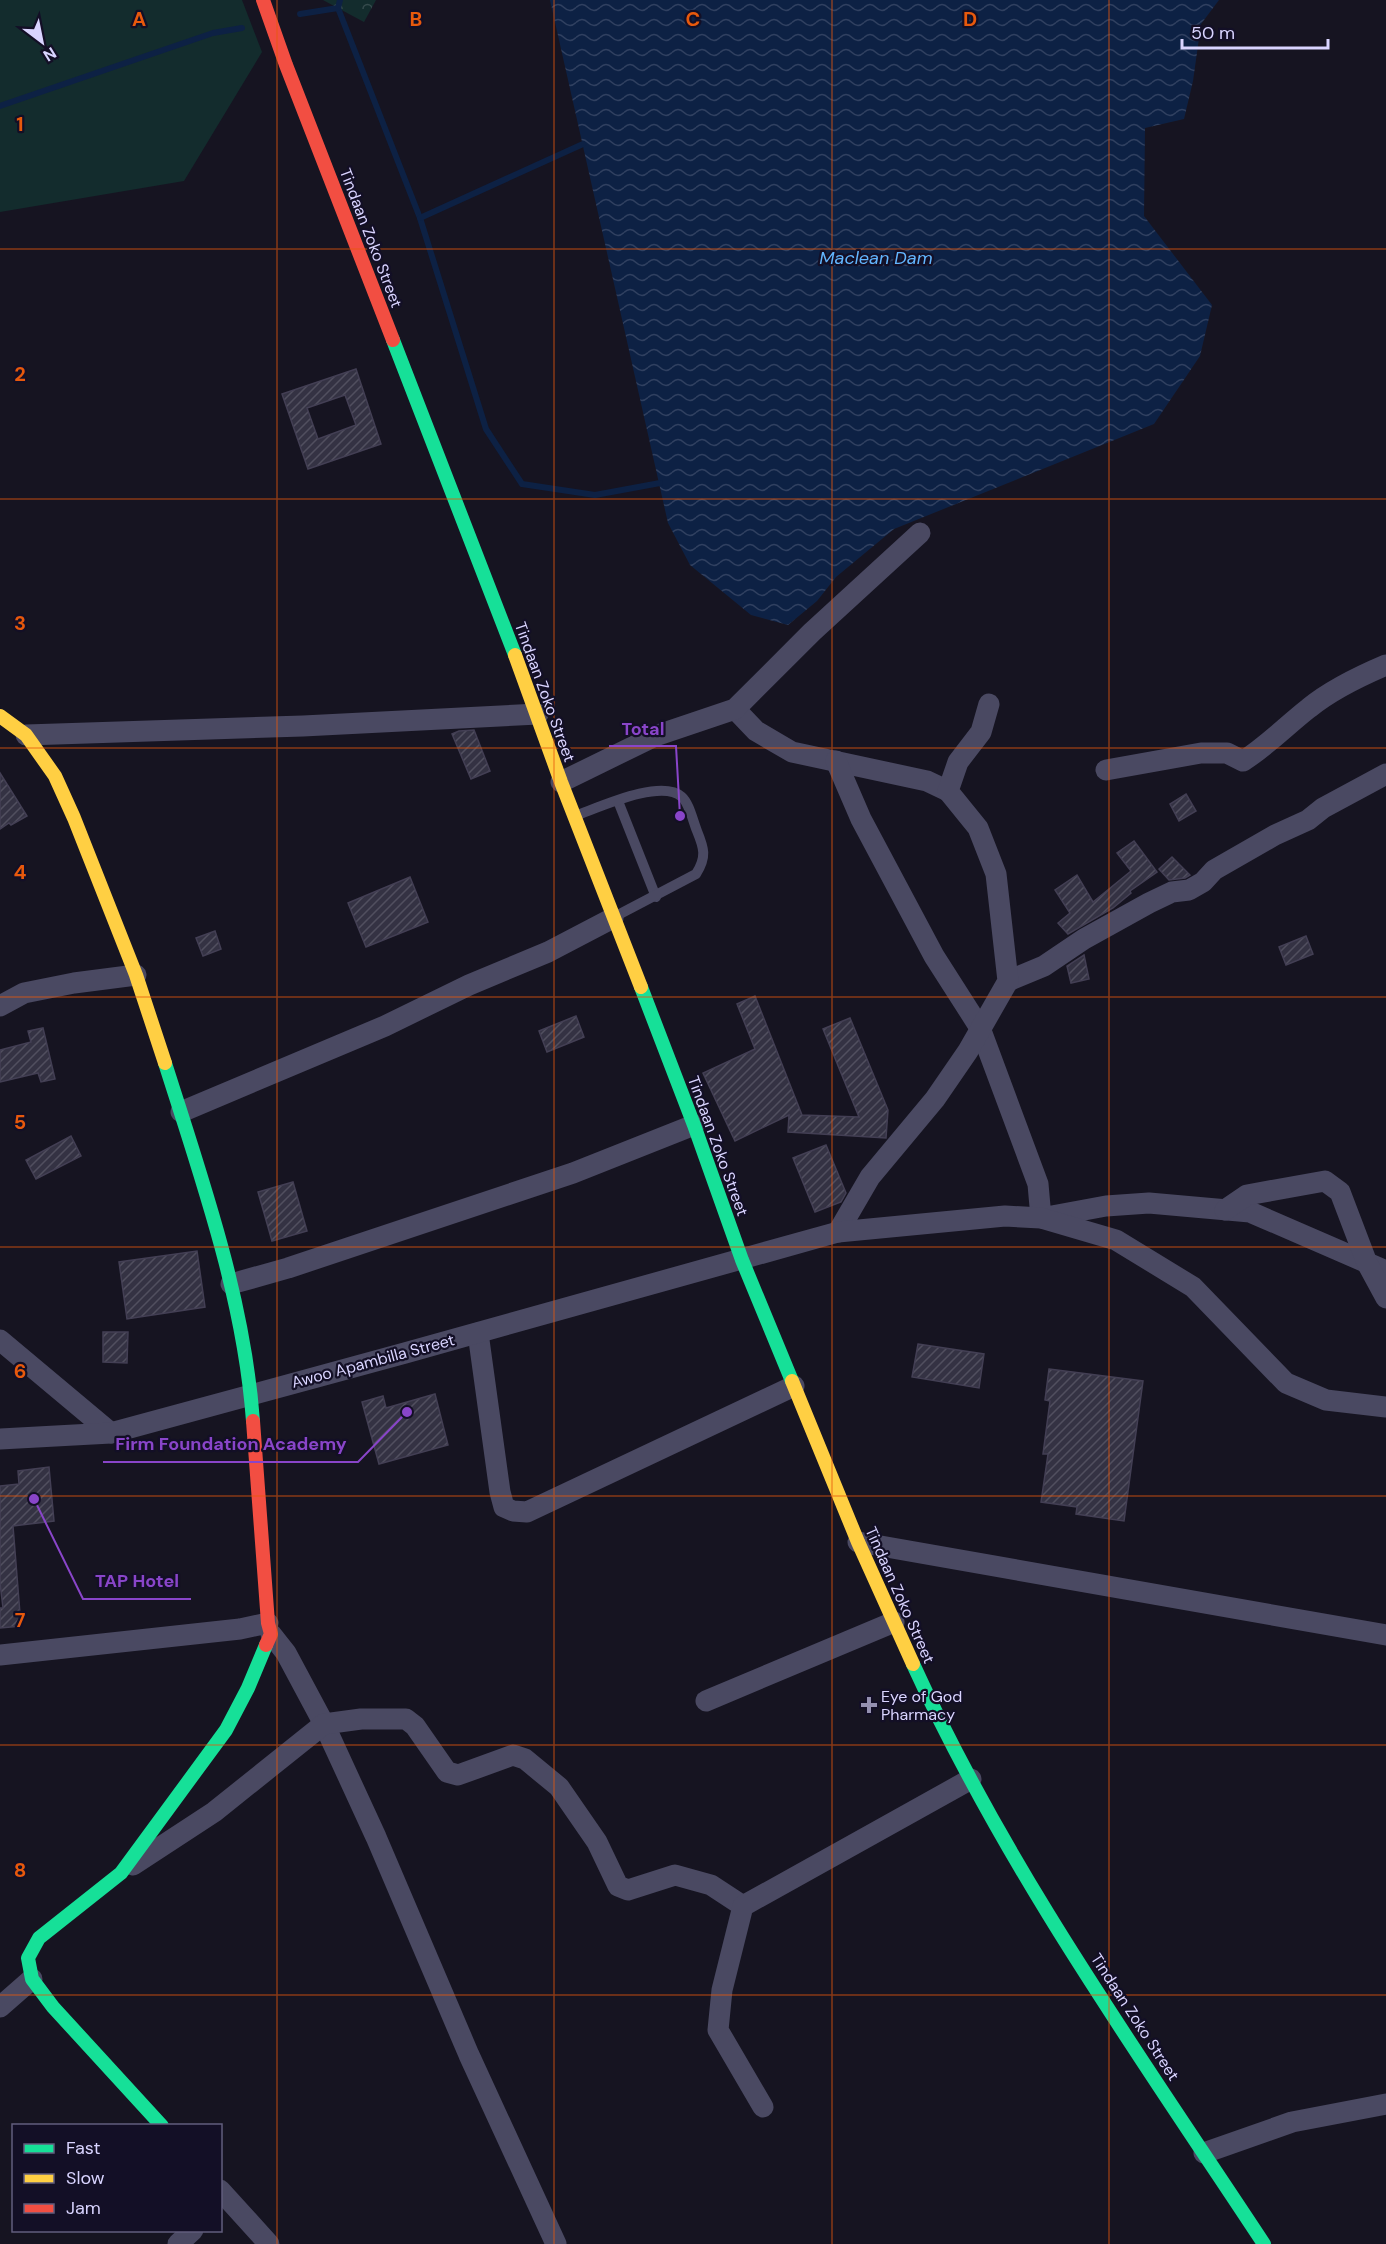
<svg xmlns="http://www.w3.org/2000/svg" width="1386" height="2244" viewBox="0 0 1386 2244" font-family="'DM Sans',sans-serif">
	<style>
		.grass { fill: #132c2d }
		.forest { fill: url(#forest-crowns) }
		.water { fill: url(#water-waves) }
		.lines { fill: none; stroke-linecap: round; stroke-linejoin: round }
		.stream { stroke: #0d2144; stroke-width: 6 }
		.building { fill: url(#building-hatch); stroke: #433f54; stroke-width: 1.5; fill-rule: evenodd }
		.lane { stroke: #4a4962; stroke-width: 10 }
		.street { stroke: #4a4962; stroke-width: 21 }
		.fast { stroke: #16e098; stroke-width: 14 }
		.slow { stroke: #ffcf43; stroke-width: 14 }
		.jam { stroke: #f24e42; stroke-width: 14 }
		.grid { fill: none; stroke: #e8590c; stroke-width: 1.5; stroke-opacity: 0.55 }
		.poi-dot { fill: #9591b1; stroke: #130f26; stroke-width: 2 }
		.labels { text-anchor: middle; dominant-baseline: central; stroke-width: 4.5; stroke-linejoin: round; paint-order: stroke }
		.street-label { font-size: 16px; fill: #d9d4ff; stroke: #130f26 }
		.poi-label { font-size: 16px; fill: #d9d4ff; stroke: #130f26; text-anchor: start }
		.water-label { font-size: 18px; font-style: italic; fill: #62b6ff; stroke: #130f26 }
		.grid-label { font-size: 20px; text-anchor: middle; font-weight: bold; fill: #e8590c; stroke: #130f26; stroke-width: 4.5; stroke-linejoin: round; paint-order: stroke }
		.leader { fill: none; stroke: #8945c9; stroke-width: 2 }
		.callout-dot { fill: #8945c9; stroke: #130f26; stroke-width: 2 }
		.callout-label { font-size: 18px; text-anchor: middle; font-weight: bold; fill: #8945c9; stroke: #130f26; stroke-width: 4.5; stroke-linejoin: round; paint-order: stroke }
	</style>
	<defs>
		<pattern id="forest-crowns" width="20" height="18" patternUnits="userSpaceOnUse" patternTransform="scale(1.5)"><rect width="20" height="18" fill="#132c2d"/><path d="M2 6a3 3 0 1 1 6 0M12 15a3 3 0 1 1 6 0" fill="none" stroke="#354a4c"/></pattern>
		<pattern id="water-waves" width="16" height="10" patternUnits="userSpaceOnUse" patternTransform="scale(1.5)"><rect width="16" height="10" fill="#0d2144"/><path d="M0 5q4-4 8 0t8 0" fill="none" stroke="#304060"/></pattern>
		<pattern id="building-hatch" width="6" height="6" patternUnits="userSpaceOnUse" patternTransform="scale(1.5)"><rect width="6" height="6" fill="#343243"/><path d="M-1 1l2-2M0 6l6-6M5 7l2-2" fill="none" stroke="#514f5f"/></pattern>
	</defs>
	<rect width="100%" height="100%" fill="#161421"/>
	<!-- grass -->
	<path class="grass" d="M0,0H242L262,52L184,181L0,212Z"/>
	<!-- forest -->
	<path class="forest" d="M323,0H376L364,22Z"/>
	<!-- water -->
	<path class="water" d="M550,0H1219L1201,24L1193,81L1184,119L1145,128L1144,216L1212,305L1200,356L1154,424L894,529L836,577L817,601L788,625L751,615L690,565L668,523Z"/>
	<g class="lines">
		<!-- stream -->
		<g class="stream">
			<path d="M338,8L420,218L486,429L522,484L595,495L660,483"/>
			<path d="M300,14L338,8L340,0"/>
			<path d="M0,106L213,33L242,28"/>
			<path d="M420,218L583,144"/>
		</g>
	</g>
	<!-- building -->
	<g class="building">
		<path d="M356,369L381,444L308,469L282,394ZM345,395L356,425L318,439L307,408Z"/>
		<path d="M474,730L490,771L471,779L452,734L459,731Z"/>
		<path d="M0,773L27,816L11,825L9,823L0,829Z"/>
		<path d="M1186,794L1196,811L1179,821L1170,804Z"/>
		<path d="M1134,841L1157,872L1130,891L1131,893L1113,908L1068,934L1058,923L1070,913L1055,890L1077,875L1093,902L1131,871L1117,853Z"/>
		<path d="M1172,857L1190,875L1185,878L1169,880L1159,869Z"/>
		<path d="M410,877L428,922L366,947L348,903Z"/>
		<path d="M215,931L221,949L203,956L196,938Z"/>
		<path d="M1306,936L1313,954L1286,965L1279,947Z"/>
		<path d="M1084,955L1089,979L1071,983L1067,966Z"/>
		<path d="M755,996L802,1115L859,1117L823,1029L850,1018L888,1110L886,1138L788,1132L789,1115L735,1141L703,1073L755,1049L737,1004Z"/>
		<path d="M576,1016L584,1037L547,1052L539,1031Z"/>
		<path d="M43,1028L55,1079L41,1082L38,1073L0,1082V1050L31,1042L28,1031Z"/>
		<path d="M71,1136L81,1156L36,1179L26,1160Z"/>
		<path d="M826,1145L846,1193L841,1202L815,1212L793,1158Z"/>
		<path d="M293,1182L307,1231L272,1241L258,1192Z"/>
		<path d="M197,1251L205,1307L127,1319L119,1262Z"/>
		<path d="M103,1332H128L127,1363L103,1362Z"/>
		<path d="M918,1344L984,1354L979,1388L912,1377Z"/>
		<path d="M1049,1369L1143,1381L1124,1521L1076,1514L1077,1507L1041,1502L1048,1454H1043L1050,1401L1045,1400Z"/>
		<path d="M435,1394L448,1445L379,1464L362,1402L383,1396L386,1408Z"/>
		<path d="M49,1467L54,1521L13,1526L21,1626L0,1628V1608H3L0,1583V1486L19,1484L18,1471Z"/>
	</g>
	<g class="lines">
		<!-- lane -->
		<g class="lane">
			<path d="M618,801L656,897"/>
			<path d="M575,816C598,808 661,778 682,797C689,803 693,821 697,831C704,848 707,857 696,874L616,916"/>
		</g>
		<!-- street -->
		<g class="street">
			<path d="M735,709L756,731L792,752L927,781L948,791"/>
			<path d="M26,735L303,726L538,714"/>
			<path d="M836,761L861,819L934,956L980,1028L1038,1184L1041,1218L1106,1206L1149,1203L1250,1212L1386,1271"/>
			<path d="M1106,770L1201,753H1227L1243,761C1267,746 1287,725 1309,708C1331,690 1360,676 1386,665"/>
			<path d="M561,782L655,736L735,709L812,632L920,533"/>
			<path d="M1008,981L1044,966L1084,939L1149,903L1172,892L1189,890L1203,882L1214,870L1275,835L1308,820L1323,808L1386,774"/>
			<path d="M0,1006L24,993L74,983L136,975"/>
			<path d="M181,1112L385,1026L469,985L548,952L613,918"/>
			<path d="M1225,1210L1247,1195L1325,1181L1340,1192L1367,1263L1386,1298"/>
			<path d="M838,1232L870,1177L935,1099L968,1051L1008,981L996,874L978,828L948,791L958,762L981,732L989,704"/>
			<path d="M231,1284L288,1268L573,1173L694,1125"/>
			<path d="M478,1333L500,1492L504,1507L513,1511L527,1512L794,1386"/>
			<path d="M0,1340L111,1433"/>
			<path d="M0,1439L111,1433L405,1353L838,1232L1005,1216L1041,1218L1116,1240L1193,1287L1286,1383L1326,1400L1386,1407"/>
			<path d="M858,1542L1386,1635"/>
			<path d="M271,1634L286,1653L324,1724L376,1837L469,2055L556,2244"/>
			<path d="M0,1655L240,1629L268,1623"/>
			<path d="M706,1701L894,1622"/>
			<path d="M133,1865L214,1812L324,1724L361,1719H406L415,1726L447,1772L458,1775L513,1755L525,1759L559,1787L597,1842L618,1886L628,1890L675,1875L711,1885L743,1906"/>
			<path d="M0,2007L32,1979"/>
			<path d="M763,2107L718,2030L722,1990L743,1906L971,1779"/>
			<path d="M1204,2153L1292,2122L1386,2104"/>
			<path d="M220,2190L269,2244"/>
			<path d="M178,2244L193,2230"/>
		</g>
		<!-- fast -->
		<g class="fast">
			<path d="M393,340L515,655"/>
			<path d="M641,987L694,1125L742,1260L792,1381"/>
			<path d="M165,1063C202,1180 244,1298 253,1421"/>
			<path d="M913,1664C1007,1870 1140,2056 1264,2244"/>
			<path d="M162,2126L53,2007L32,1979L28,1958L39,1938L121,1873L226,1730L248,1688L266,1645"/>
		</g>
		<!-- slow -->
		<g class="slow">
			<path d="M515,655L561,782L641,987"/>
			<path d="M0,716L26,735L55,776L74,818L136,975L165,1063"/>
			<path d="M792,1381L858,1542L913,1664"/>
		</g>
		<!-- jam -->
		<g class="jam">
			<path d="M263,0L286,65L393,340"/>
			<path d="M253,1421L268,1623L271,1634L266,1645"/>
		</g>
	</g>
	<!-- grid -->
	<path class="grid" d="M277,0V2244M554,0V2244M832,0V2244M1109,0V2244M0,249H1386M0,499H1386M0,748H1386M0,997H1386M0,1247H1386M0,1496H1386M0,1745H1386M0,1995H1386"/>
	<!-- markers -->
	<path class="poi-dot" d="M866 1696h6v6h6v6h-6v6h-6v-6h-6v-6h6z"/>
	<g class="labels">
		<!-- street labels -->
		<g class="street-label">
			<text transform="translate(371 238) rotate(69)">Tindaan Zoko Street</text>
			<text transform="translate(545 692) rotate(70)">Tindaan Zoko Street</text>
			<text transform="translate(718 1146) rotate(70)">Tindaan Zoko Street</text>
			<text transform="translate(373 1361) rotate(-15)">Awoo Apambilla Street</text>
			<text transform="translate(900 1595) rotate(66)">Tindaan Zoko Street</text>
			<text transform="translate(1135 2017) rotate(57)">Tindaan Zoko Street</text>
		</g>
		<!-- poi labels -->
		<g class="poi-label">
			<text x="881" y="1696">Eye of God<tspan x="881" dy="18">Pharmacy</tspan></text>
		</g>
		<!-- water labels -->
		<g class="water-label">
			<text x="876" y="258">Maclean Dam</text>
		</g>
	</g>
	<g class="grid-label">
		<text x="139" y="26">A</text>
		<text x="416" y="26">B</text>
		<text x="693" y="26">C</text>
		<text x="970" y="26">D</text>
		<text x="20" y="131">1</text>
		<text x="20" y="381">2</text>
		<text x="20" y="630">3</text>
		<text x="20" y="879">4</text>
		<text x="20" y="1129">5</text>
		<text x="20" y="1378">6</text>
		<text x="20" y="1627">7</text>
		<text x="20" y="1877">8</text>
	</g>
	<!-- callouts -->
	<path class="leader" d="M680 816L676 746H609M407 1412L358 1462H103M34 1499L83 1599H191"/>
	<g class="callout-dot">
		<circle cx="680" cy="816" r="6"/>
		<circle cx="407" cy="1412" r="6"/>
		<circle cx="34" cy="1499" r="6"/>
	</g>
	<g class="callout-label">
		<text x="643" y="735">Total</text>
		<text x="231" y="1450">Firm Foundation Academy</text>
		<text x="137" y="1587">TAP Hotel</text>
	</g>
	<!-- legend -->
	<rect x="12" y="2124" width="210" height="108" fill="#130f26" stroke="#625e7d" stroke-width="1.5"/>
	<rect x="24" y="2144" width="30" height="9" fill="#16e098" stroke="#625e7d" stroke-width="1.5"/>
	<text x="66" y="2154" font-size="18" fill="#d9d4ff">Fast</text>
	<rect x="24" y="2174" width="30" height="9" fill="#ffcf43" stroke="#625e7d" stroke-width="1.5"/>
	<text x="66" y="2184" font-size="18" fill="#d9d4ff">Slow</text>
	<rect x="24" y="2204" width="30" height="9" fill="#f24e42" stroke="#625e7d" stroke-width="1.5"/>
	<text x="66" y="2214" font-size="18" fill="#d9d4ff">Jam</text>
	<!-- north arrow -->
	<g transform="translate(42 42) rotate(148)" stroke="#130f26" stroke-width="4.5" paint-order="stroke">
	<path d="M0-4.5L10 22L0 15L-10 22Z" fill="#d9d4ff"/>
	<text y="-9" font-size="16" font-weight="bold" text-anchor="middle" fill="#d9d4ff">N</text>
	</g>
	<!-- scale -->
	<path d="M1182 39v9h146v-9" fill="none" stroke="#d9d4ff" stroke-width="3"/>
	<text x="1191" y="39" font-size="18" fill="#d9d4ff" stroke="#130f26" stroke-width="4.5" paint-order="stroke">50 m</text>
</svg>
